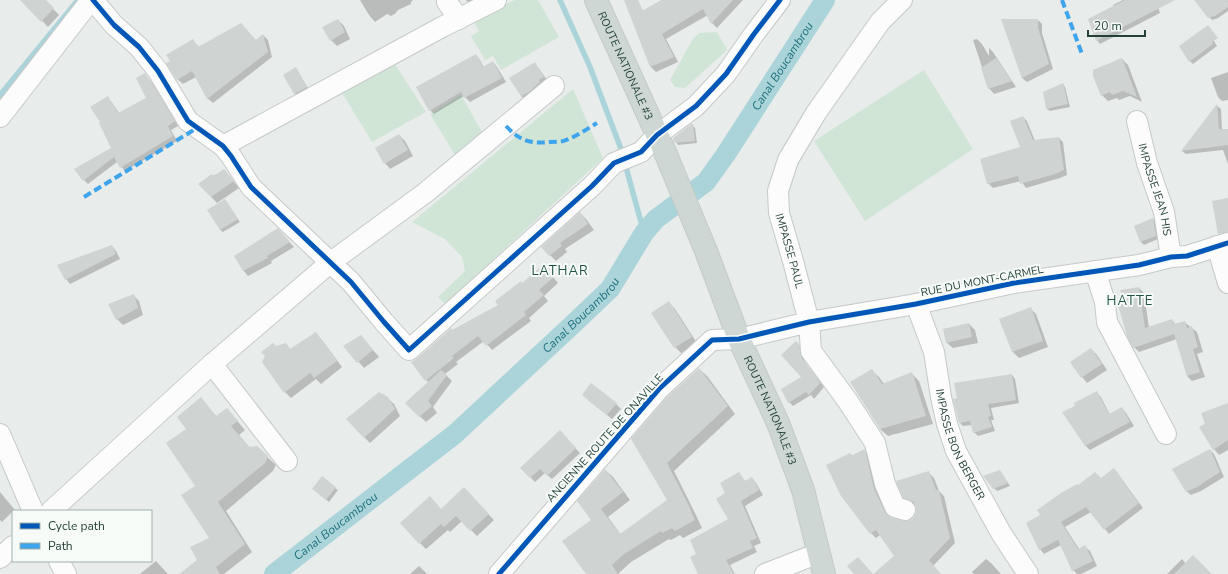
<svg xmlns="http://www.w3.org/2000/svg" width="1228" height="574" viewBox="0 0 1228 574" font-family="'Nunito Sans',sans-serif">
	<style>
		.green { fill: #d1e5d7 }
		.shadow { fill: #0003 }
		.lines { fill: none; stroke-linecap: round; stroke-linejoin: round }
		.stream { stroke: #aad4d9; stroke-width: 5.5 }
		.canal { stroke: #aad4d9; stroke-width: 20 }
		.building { fill: #cfd3d1 }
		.street-casing { stroke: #c5c9c7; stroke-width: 22 }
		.primary-casing { stroke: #c3cbc8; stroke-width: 24 }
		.street { stroke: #fcfcfc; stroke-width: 20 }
		.primary { stroke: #cfd7d5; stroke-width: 22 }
		.quiet { stroke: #3ea4ec; stroke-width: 4; stroke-dasharray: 8 4; stroke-linecap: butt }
		.cycleway-casing { stroke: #f6fbf8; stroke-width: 8 }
		.cycleway { stroke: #0057b8; stroke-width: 5 }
		.labels { text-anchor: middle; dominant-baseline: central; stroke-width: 4; stroke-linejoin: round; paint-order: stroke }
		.street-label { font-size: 11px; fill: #244138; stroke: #f6fbf8 }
		.water-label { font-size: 12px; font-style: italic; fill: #1e717d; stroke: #f6fbf8 }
		.quarter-label { font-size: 13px; letter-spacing: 1px; fill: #205345; stroke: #f6fbf8 }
	</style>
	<rect width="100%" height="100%" fill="#e8ecea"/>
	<!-- green -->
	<g class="green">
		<path d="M515,0H538L559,37L501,70L493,56L485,60L471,36L479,31L472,19Z"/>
		<path d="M717,32L727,50L685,88L675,87L670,80L693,39L699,33Z"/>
		<path d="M394,63L426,112L372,142L341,91Z"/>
		<path d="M924,70L973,149L865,221L814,141Z"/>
		<path d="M573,89L603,158L445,304L438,297L465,271L462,257L445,239L412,222Z"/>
		<path d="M461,95L482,132L455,155L430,114Z"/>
	</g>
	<!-- shadow -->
	<g class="shadow">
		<path d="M38,0H45L59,15L48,27L30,8Z"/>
		<path d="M360,0H413L411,2V4L398,10L395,14L391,16L387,14L375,22L369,15Z"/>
		<path d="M466,0H488L473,8Z"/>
		<path d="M662,0H743L717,28L712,23L708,15L666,39L678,62L656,72L651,67L632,17Z"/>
		<path d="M1123,0H1161L1157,4L1160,13L1100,44L1097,40L1114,7L1113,5Z"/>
		<path d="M1196,0H1228V11L1218,18L1212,20Z"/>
		<path d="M338,20L344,26L350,39L337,46L331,40Z"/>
		<path d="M1002,20H1038L1042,24V33L1053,69L1027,82L1022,78Z"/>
		<path d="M1209,33L1217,46L1193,64L1189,60Z"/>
		<path d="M263,35L268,40L272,57L213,103L207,98L196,77L183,84L177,79L193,41L199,47L256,40Z"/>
		<path d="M977,39L982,44L989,56V48L993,52L1016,87L994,94L989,88L973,40Z"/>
		<path d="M476,55L480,60L484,68L493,62L497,67L506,82L470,102L464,96L434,114L430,110Z"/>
		<path d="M1122,59L1128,65L1142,102L1130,96L1119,100L1117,98L1108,101L1102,95Z"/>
		<path d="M535,64L540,70L549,83L527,102L521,96Z"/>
		<path d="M296,68L309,90L297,97L284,75Z"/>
		<path d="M1228,72V100L1222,101L1218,97L1211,78Z"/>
		<path d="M145,75L152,83L178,126L171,130L177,141L125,171L117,162L88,184L84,180L113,148L108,97L119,113L147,98Z"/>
		<path d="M1063,84L1065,87L1070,107L1050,111L1047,109Z"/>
		<path d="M1217,106L1221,109L1222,130H1228V164L1223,150L1186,154L1182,151Z"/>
		<path d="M1023,117L1027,121L1035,141L1059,138L1063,142L1067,175L1060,178L1026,188L1021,181L993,188L988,183L1022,147Z"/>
		<path d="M692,125L695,128L697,143L678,145L676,142Z"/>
		<path d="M399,135L405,141L413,156L390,169L385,163Z"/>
		<path d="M224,170L239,188L217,203L199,184Z"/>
		<path d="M225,200L240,222L223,232L220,230Z"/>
		<path d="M580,213L586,219L594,230L565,249L567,252L556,261L542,247Z"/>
		<path d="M1153,219L1156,222L1158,239L1144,245L1141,242L1135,226Z"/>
		<path d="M282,234L294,247L271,261L272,263L248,276L244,271L235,256Z"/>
		<path d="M112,246L116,251L120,259L70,284L66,279Z"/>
		<path d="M548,271L558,283L544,296L548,301L529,318L531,321L492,350L484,341L456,362L458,364L445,374L452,381L433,407L437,413L426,422L406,403L429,383L412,363L451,329L453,331L499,305L522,284Z"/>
		<path d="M1139,288L1144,293L1149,328L1172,320L1176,325L1184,322L1197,332L1203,352L1197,354L1205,377L1192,381L1187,376L1177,339L1139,352L1134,347L1123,298Z"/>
		<path d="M133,295L139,301L143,315L123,325L117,319Z"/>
		<path d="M669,303L675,309L697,343L681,353L675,347L653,314Z"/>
		<path d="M1030,308L1036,314L1048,347L1019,358L1013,352L1001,319Z"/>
		<path d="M969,324L975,330L978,343L953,348L947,343Z"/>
		<path d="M316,334L322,340L342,367L321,384L316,379L291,398L285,392L276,347L286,344L291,350Z"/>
		<path d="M361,336L379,357L364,368L345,346Z"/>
		<path d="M796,343L803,349L805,363L824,387L814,399L811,395L793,406L789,402L783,389L802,377Z"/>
		<path d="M1091,349L1097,355L1107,370L1087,383L1082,377Z"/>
		<path d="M699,369L707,376L735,414L674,471L695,513L702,528L683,538L680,535L671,540L669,539L631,562L619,573V574H588L592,520L605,470L613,477L630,500L608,517L621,535L669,501L632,439Z"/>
		<path d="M871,370L879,377L884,384L911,373L919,381L933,424L888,436L880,429Z"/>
		<path d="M1012,375L1015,379L1019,403L991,408L994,420H991L995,431L978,436L974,432L972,425L963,426L960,423Z"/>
		<path d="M1097,393L1101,397L1110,415L1122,408L1126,413L1134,426L1090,450L1085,445Z"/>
		<path d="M387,398L394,404L400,416L370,443L364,437Z"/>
		<path d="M201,399L217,417L227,409L245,430L239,435L250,448L256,447L276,465L273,471L226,511L252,552L224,574H184L198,560L211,538L197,486L188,429Z"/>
		<path d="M588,400L616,404L621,409L612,419Z"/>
		<path d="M1228,404V450L1219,455L1214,449L1206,425Z"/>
		<path d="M564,436L580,453L552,479L545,473L535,482L521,468Z"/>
		<path d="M864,450L869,455L879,493L889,517L891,519L907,522L913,519L917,514L916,505L910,502L904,497L929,473L934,478L939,491L944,496L955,543L933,566L940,574H875L896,556L880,535L876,538L871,533L841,495L850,454L852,456Z"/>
		<path d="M1210,450L1214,454L1224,477L1201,491L1191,495L1186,491Z"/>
		<path d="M1114,469L1143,508L1109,534L1091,512L1065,527L1079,549L1085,547L1090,551L1097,566L1081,574H1077L1073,570L1061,545L1044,554L1040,549L1042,516L1078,486L1101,479Z"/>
		<path d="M739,474L746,482L752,478L756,483L763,495L745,506L761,543L754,546L757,552L730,565L735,574H699L698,554L730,520L727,493Z"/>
		<path d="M1002,474L1010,486L997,491L994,488Z"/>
		<path d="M335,488L338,490L329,502L316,491Z"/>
		<path d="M464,489L494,520L477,536L462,521L450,532L448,530L426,549L420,543L441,510Z"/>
		<path d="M0,492L15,510L13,511L2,522L0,520Z"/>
		<path d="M986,559L991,563L1001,574H974L972,572Z"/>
		<path d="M1182,559L1186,564L1211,574H1167Z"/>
		<path d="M156,561L168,574H140Z"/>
		<path d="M419,566L427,574H410Z"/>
	</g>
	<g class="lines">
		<!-- stream -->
		<g class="stream">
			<path d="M560,0L590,67L621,149L644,233"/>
			<path d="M0,95L78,0"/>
		</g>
		<!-- canal -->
		<path class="canal" id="s1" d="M274,574L455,434L571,326L610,289L644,233L656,219L706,182L726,154L825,0"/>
	</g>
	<!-- building -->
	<g class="building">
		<path d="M20,0H46L54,8L41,22Z"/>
		<path d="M624,0H638L643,11L662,0H733L711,24L703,9L662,34L674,57L650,67Z"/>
		<path d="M1125,0H1175L1096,41L1088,19Z"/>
		<path d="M1194,0H1228V7L1215,16L1208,18Z"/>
		<path d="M338,19L345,32L330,41L322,27Z"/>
		<path d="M1001,19H1038V28L1049,64L1022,78Z"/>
		<path d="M241,23L256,40L263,34L268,52L207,99L192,71L177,80L166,63L170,61L166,55L193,39L198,47Z"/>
		<path d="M1208,25L1218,38L1212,42L1213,44L1189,62L1179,46Z"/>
		<path d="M476,54L483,67L493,61L502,78L464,98L461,92L429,111L416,87Z"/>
		<path d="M996,58L1012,81L988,89L981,68Z"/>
		<path d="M1122,58L1137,97L1123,91L1112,95L1110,92L1101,96L1093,76V70Z"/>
		<path d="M535,62L544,77L539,80L540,82L529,92L521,96L509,78Z"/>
		<path d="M296,67L307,87L294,94L283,75Z"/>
		<path d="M145,73L175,121L168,126L173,136L120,168L114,157L83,181L74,169L111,148L99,123L100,122L90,107L108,96L118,113L146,98L136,78Z"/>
		<path d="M1063,83L1068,104L1046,109L1043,92Z"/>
		<path d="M1217,104L1219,129H1228V145L1181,151Z"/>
		<path d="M1023,116L1033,140L1059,137L1064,170L1055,174L1020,184L1018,176L987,184L980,159L1020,147L1010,121Z"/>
		<path d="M691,124H693L695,141L675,143L673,138Z"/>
		<path d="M399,134L408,150L384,164L375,148Z"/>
		<path d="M224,169L234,181L211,197L198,184L212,174L214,176Z"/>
		<path d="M1228,198V232L1218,234L1212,201Z"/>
		<path d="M225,199L238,219L220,230L207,210Z"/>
		<path d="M580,212L588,224L560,243L562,246L549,256L541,247Z"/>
		<path d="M1153,218L1156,236L1140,242L1134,226Z"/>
		<path d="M278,228L290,242L267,256L268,258L243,271L234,256Z"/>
		<path d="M112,245L116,254L65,280L57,265Z"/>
		<path d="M543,265L554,277L539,290L544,295L524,312L526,315L486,346L478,336L452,356L454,358L425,381L411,362L412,361L417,359L451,328L452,330L498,305L495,301L521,281L522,283Z"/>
		<path d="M1139,287L1145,328L1172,319L1174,324L1185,321L1187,328L1192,326L1198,347L1193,349L1200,372L1187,376L1174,334L1133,348L1127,336L1116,298L1122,297L1120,290Z"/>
		<path d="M134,294L138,308L116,320L108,304Z"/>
		<path d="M669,301L692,337L674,348L651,313Z"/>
		<path d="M1031,307L1043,341L1012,352L999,319Z"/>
		<path d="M969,323L972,337L946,343L943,329Z"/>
		<path d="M316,332L337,361L314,378L310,373L284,393L262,362L265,356L261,352L273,343L276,346L286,343L290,349Z"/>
		<path d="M361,335L373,350L357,363L343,346Z"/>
		<path d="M796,341L799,344L802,358L820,383L809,395L806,392L788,403L781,389L801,377L781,355Z"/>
		<path d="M1091,348L1102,364L1081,378L1070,362Z"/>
		<path d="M699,368L728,406L667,463L688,504L695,520L675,531L672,528L662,533L661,531L624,554L612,565L618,574H586L562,541L591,520L577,501L605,469L623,492L601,509L620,534L667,500L631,439L667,397Z"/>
		<path d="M872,369L882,384L912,372L926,416L880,429L850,382Z"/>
		<path d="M441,370L447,375L428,401L432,406L419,417L405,403Z"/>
		<path d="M1012,374L1016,400L988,404L991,416L988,417L992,427L973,433L970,421L959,423L953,399L957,398L954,383Z"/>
		<path d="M591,383L617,403L607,415L582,395Z"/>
		<path d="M1097,391L1109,414L1122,407L1130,422L1085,446L1062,412L1075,406L1074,403Z"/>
		<path d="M379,392L388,397L395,409L364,438L346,419Z"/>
		<path d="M201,397L216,416L227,408L238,421L231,426L249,447L257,446L268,456L265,463L218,502L245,544L216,567L220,574H179L197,560L190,547L209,538L181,495L195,486L166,443L186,429L177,417Z"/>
		<path d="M1228,403V440L1213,450L1199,427L1205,424L1201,413Z"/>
		<path d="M560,430L576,448L547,476L540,469L530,478L520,468Z"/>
		<path d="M865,449L874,489L885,512L892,518L907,521L913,519L916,513V508L914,502L903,498L896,481L929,471L936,490H939L950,538L929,560L941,574H854L847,566L858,557L873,574L894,556L876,530L870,534L841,496L826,465L850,453L851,456Z"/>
		<path d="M1210,449L1220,472L1197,487L1186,492L1172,469Z"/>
		<path d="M1114,468L1126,484L1125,485L1139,503L1104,530L1086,507L1061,522L1078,549L1085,545L1093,561L1072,571L1058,540L1039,550L1026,523L1040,515L1037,510L1061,493L1077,484L1078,485L1095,472L1101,478Z"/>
		<path d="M1000,470L1008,483L993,489L983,476Z"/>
		<path d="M739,472L745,481L752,477L759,490L741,501L757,538L750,541L753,548L726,560L734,574H698L690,557L696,554L690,540L728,519L716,499L725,493L720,483Z"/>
		<path d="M322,476L336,487L326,500L312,489Z"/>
		<path d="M464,487L489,514L470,531L456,516L444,527L441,524L419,544L400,523L430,496L441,509Z"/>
		<path d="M1193,555L1212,574H1174Z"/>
	</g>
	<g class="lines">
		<!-- street casing -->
		<g class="street-casing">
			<g id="street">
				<path d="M93,0L114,25L139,47L158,71L188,121L223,146L231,156L251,187L351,282L384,322L409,350L592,186L614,163L641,152L657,135L696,106L726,74L754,34L780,0"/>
				<path d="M448,0L447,2L459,19"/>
				<path id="s2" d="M902,0L880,22L816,113L788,160L778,191L779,213L793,261L809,322L811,351L847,400L875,443L885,484L895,507L905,510"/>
				<path d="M0,117L91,0"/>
				<path id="s3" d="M1137,121L1147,163L1164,212L1171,257"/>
				<path d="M223,146L442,27L496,0"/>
				<path d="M1217,246L1228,283"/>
				<path d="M1095,271L1105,302L1107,322L1166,434"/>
				<path id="s4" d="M916,304L934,352L941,397L947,424L956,451L1001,533L1028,574"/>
				<path d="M212,364L287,461"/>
				<path d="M0,434L33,511"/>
				<path d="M51,511L212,364L331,262L425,193L554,86"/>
				<path d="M0,558L13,546"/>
				<path d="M59,561L66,574"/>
				<path d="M499,574L659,389L712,340L739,339L809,322L916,304L1014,283L1139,265L1171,257L1187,256L1228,243"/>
				<path d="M765,574L819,553"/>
			</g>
		</g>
		<!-- primary casing -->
		<g class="primary-casing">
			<g id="primary">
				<path id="s5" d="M596,0L665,152L706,251L739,339L778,423L803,490L824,574"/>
			</g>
		</g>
		<!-- street -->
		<use href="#street" class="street"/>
		<!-- primary -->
		<use href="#primary" class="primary"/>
		<!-- quiet -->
		<g class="quiet">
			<path d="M1062,0L1082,54"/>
			<path d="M506,126C520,141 530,144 550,142C555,142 562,142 566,140C577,136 587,129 597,123"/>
			<path d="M84,197L197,128"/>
		</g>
		<!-- cycleway casing -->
		<g class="cycleway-casing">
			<g id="cycleway">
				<path d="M93,0L114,25L139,47L158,71L188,121L223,146L231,156L251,187L351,282L384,322L409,350L592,186L614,163L641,152L657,135L696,106L726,74L754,34L780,0"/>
				<path d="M499,574L659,389L712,340L739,339L809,322L916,304L1014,283L1139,265L1171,257L1187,256L1228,243"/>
			</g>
		</g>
		<!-- cycleway -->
		<use href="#cycleway" class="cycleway"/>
	</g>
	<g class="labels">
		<!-- street labels -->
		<g class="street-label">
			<text stroke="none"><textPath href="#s5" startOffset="72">ROUTE NATIONALE #3</textPath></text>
			<text stroke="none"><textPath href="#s3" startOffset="71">IMPASSE JEAN HIS</textPath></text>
			<text stroke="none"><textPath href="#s2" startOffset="291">IMPASSE PAUL</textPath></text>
			<text transform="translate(982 281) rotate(-11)">RUE DU MONT-CARMEL</text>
			<text stroke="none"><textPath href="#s5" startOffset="446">ROUTE NATIONALE #3</textPath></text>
			<text transform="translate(605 438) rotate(-48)">ANCIENNE ROUTE DE ONAVILLE</text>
			<text stroke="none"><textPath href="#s4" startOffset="148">IMPASSE BON BERGER</textPath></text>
		</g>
		<!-- water labels -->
		<g class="water-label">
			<text stroke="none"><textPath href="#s1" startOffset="726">Canal Boucambrou</textPath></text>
			<text stroke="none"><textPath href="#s1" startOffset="402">Canal Boucambrou</textPath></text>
			<text stroke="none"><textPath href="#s1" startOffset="78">Canal Boucambrou</textPath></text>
		</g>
		<!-- quarter labels -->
		<g class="quarter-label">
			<text x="560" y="271">LATHAR</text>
			<text x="1130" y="301">HATTE</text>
		</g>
	</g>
	<!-- legend -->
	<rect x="12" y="510" width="140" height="52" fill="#f6fbf8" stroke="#a2b1ab"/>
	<rect x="20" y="523" width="20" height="6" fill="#0057b8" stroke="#a2b1ab"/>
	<text x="48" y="530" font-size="12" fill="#244138">Cycle path</text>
	<rect x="20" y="543" width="20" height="6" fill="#3ea4ec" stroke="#a2b1ab"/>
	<text x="48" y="550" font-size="12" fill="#244138">Path</text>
	<!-- scale -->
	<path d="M1088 30v6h57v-6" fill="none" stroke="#244138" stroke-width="2"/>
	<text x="1094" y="30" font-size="12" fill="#244138" stroke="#f6fbf8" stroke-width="3" paint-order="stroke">20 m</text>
</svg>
